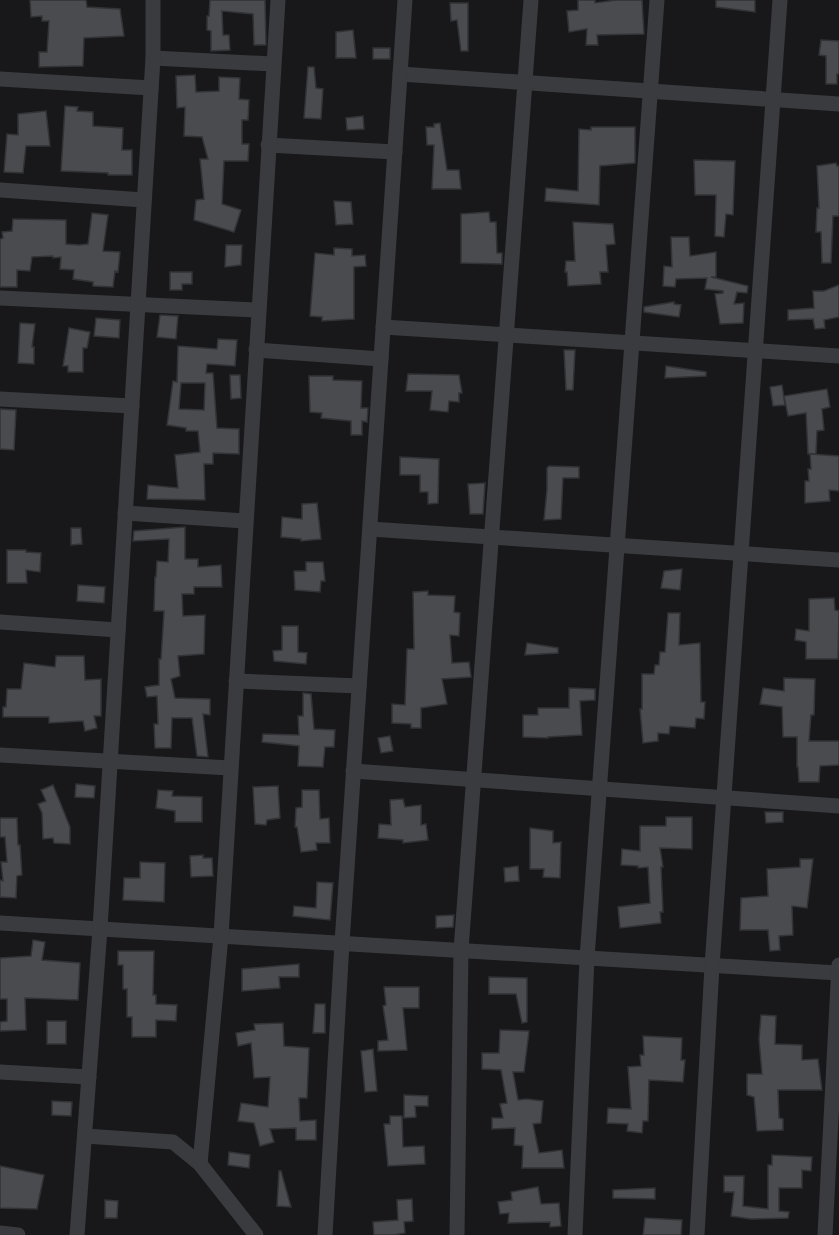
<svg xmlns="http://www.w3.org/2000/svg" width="839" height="1235" viewBox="0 0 839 1235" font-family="'Roboto Condensed',sans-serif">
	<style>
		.building { fill: #4a4b4f; stroke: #323336; stroke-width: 1.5; fill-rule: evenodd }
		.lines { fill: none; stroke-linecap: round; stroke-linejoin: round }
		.minor { stroke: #393b3e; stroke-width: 15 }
	</style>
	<rect width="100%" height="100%" fill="#18181a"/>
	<!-- building -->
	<g class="building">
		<path d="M30,0H86L87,7L120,9L124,36L84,38L83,66L39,67V52H47L49,21H42V16L31,17Z"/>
		<path d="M210,0H265L266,45H254L253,14L222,11L223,35H229L230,50L211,51V31L207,30V16H209Z"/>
		<path d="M578,0H595V3L616,0H642L644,34L597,35L598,45H586L587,29L569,32L567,11L578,10Z"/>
		<path d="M716,0H755V12L716,7Z"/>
		<path d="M450,3H468V51H461L457,20L451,21Z"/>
		<path d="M353,30L356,58H336V32Z"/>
		<path d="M821,40L839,41V74H837V84H826V56L819,55Z"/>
		<rect x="373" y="48" width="17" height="11"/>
		<path d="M308,67H314L316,88L323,89L321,119L304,118Z"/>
		<path d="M195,75L196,92L219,91V77L240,78L239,99L249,100L248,120H242V144H249L248,161H224L222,204L241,210L234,232L194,220L196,200L204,199L200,159H208L202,137L184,136L185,107L177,108L176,76Z"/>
		<path d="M65,106L78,107L77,111L93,112V126L123,128L122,150H132V175H108V173L61,171Z"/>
		<path d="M46,111L50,146H26L23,173L4,172L7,134L18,135V114Z"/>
		<path d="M363,116L364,129L347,130L346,118Z"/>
		<path d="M440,123L447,170H459L461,189H432L434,145H427L426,127H434V124Z"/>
		<path d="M591,127H635V163L600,166L599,205L545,201L546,188L578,191L579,129L591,130Z"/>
		<path d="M694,160L735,161L733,215L726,214L724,237L715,236L716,195H695Z"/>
		<path d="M836,163L837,166H839V216H833L831,263H822L821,232H816L817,208H819L817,166Z"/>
		<path d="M334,201L351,202L353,224L336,225Z"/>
		<path d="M489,212L490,222H496L497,253H502V264L461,263V214Z"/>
		<path d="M92,213L108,215L103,251L120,252L118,272L115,271L113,287L93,286V282L73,279L74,270L60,269L61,257L53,258V256L32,257L30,271L17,270V287H0V239L3,238L2,232L12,231L13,219L66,220V244L79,245L88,244Z"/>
		<path d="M573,222L613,224L615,244L606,245L608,272H600L601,284L568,286L567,272H565L566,261H575Z"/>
		<path d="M671,237H689L690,256L716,252V277H711L748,286L747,293L737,292L734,304L744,303L743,323L720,324L715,294L723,293V291L705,289L707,278L676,279L675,287L663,286L664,266L672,267Z"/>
		<path d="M226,245H242L241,265L225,267Z"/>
		<path d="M334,248L352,249V256L365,255L366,266L354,267V319L322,321V317L310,316L315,253L334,255Z"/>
		<path d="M170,272H192V284H182V290H170Z"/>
		<path d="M839,285V317L824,320L825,328L815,329L813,319L788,320V310L814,308L813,291H824Z"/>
		<path d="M674,302V304L681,305L679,317L644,312V307Z"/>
		<path d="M160,315L178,316L176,339L157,337Z"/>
		<path d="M96,318L120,320L119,338L94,336Z"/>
		<path d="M20,323L35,324L32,347H34V364L18,363Z"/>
		<path d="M69,328L90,332L87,348H83V372H68V366H63Z"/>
		<path d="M218,339L237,340L235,366L207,364L206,373H213L217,428L239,429V454L213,453V464H204L205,500L147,499L148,485L178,488L175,455L200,452L198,431H186V428L167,425L173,381L177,382L178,346L217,349ZM181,383H205L204,410L179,409Z"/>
		<path d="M564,350H575L573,390H566Z"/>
		<path d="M666,366L706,372V376L665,378Z"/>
		<path d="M408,374L459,375L462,393H459V402L449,401L448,412L430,410L432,391H406Z"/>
		<path d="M230,375H240L241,398L231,399Z"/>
		<path d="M309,376H333V380L362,381L361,408H368L367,422L362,421V435H351V421L321,418L322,413L310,412Z"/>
		<path d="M782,385L785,405L773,406L770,387Z"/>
		<path d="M827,389L830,407L822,409L824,430L817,431L816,454H808L806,413L788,416L784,396Z"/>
		<path d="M0,409L16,410L14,450L0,449Z"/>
		<path d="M810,454L839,456V491L829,490L830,501L805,503V481H809L808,469H811Z"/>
		<path d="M400,457L439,459L438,503L428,504V492H420V475H400Z"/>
		<path d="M549,466L579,467V478H563L561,519L544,520L547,489V468Z"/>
		<path d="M485,483L483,514H470L468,484Z"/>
		<path d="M317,503L321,539L301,541V539L281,537L282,517L302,519V504Z"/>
		<path d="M185,527V559H198V567L221,565L222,587H194V594H182L183,616L205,615L204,654L178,656L180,676L171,679L175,698L210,699V715L203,714L208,757L197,756L192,718H172L171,748H155L154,724H158L157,696L147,697L145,687L159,685V659H161L164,611H154L155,577H156L157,561L168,562L169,539L133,541L134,531Z"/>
		<path d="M71,528H81L82,544L71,545Z"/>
		<path d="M7,550H26V552L41,553L40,572L26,570L27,583H7Z"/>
		<path d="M306,562H323L325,581H321L320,592L295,590L294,571H306Z"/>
		<path d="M682,569L680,590L661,588L664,571Z"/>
		<path d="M78,585L105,587L104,603L77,601Z"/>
		<path d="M428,591V595L455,596L454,612L460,613L459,636L450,635L452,663L469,662L471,677L442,679L447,704L421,708V728H411V724L392,723V704L405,705L407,649H414L413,592Z"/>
		<path d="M834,598L835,610L839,611L838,659H806V642L795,640L796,629L809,631V599Z"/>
		<path d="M668,613H680L679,645L700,643L701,702H705L704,719L696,718L695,728L670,726L669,734L658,733V741L643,743L640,709H642V674H654L655,665H659L660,652H665Z"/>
		<path d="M282,626H298V652L307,653L306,664L274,661L273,651L282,650Z"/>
		<path d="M527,643L558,648V653L525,655Z"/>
		<path d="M56,656H84L85,680L101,679V716H94L97,728L85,731L83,721L49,723V717H3V707H6L7,689H21L24,663L55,667Z"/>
		<path d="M784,678L815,679L814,715H811L809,741H839V765L820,766L819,782H799L798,767H797V737H783L782,707L760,704L763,688L784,691Z"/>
		<path d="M569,688L595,689V700L580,701L582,735L548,737V738L523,737V715H538V708H569Z"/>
		<path d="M303,693L311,694L314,729L335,730L334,747H325L323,767L298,766L299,746L262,742L263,734L299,735L298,716H303Z"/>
		<path d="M390,736L393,751L381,753L378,738Z"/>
		<path d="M76,784L95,786L94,798L75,797Z"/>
		<path d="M53,785L70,827V844L54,843L53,838L43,839L42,813L38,804L46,801L41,790Z"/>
		<path d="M278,786L280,818L267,820L266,825L255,824L253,787Z"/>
		<path d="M158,790L173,791L172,796L202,797V822H175V811L156,808Z"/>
		<path d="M302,790H319L320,819L329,818L330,843H316L317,850L301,852L297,827H295L296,808L302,807Z"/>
		<path d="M403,799L405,807L421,805V825L426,824L428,840L403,843V840L378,838L379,824L391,825L390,800Z"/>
		<path d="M765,812H783V822L766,823Z"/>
		<path d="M666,817H692V849L660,848L663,867H661L663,912H660L661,923L620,928L618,907L650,903L648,867L638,868V866L621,865L622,849L640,851V826H666Z"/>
		<path d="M0,818H17L18,845H20L22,875L17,876L16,898L0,897V880L3,881L1,862H7L5,837H0Z"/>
		<path d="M530,828L553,831V843L561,842L560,878L543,877L544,869H530Z"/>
		<path d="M203,855V858H212L213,876L191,877L190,856Z"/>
		<path d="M800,859H813L807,908L792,906L793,935L779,936L780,950L770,951L768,930H740L741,898L768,896L767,869L800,867Z"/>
		<path d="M140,862L165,863L164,902L123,900L124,878H140Z"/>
		<path d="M518,866L519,881L505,882L504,868Z"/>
		<path d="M317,882L333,883L330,920L293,916L294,906L316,908Z"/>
		<path d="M454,915L453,927L436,928V916Z"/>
		<path d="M33,940L45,942L42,960L80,963L78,1000L25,998L26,1030L0,1031V1022L7,1021V999H0V958L31,956Z"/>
		<path d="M118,951H154L153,995H156V1004L177,1005L176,1021L156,1020V1037H132V1017H127V989H123V965H118Z"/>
		<path d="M299,964V977H279L280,988L242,991V969Z"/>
		<path d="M489,977L527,978V1022L522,1023L516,994H489Z"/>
		<path d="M384,987H419V1008H403L407,1050L378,1051V1041L388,1040L383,1006L386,1005Z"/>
		<path d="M315,1004H325V1033H313Z"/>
		<path d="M761,1015L776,1016L775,1044L802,1045V1060L818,1059L822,1090H778L779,1118L783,1119V1130L757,1131L754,1097L747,1095V1074H762L759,1039Z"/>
		<rect x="47" y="1021" width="19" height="23"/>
		<path d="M283,1023L284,1046L309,1048L307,1098H299L300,1121L316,1120V1140H296V1128L270,1129L274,1142L260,1146L254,1123L238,1121L241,1103L268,1107L270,1077L254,1078L251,1043L238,1046L236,1033L255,1030L254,1024Z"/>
		<path d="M500,1030L529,1031L524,1072H513L518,1100L526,1099L543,1101L541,1123L533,1124L539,1153L562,1150L564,1168H522L523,1146L514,1145L515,1128L492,1129V1118H503L500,1104L507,1103L501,1070L482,1069V1053H499Z"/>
		<path d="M643,1036L682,1038L681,1060H685L683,1082L649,1080L648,1121H643L642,1133L627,1131L628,1124L607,1123L608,1108L631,1109L628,1067L641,1066L640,1055H644Z"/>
		<path d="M373,1049L377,1091L365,1092L361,1051Z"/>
		<path d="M404,1095L428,1096V1106H415L416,1117L404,1118Z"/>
		<path d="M52,1101L72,1102L71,1116L52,1115Z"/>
		<path d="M390,1116H402L403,1147L424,1146L425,1164L388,1166L384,1124H390Z"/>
		<path d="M229,1152L250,1155L249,1168L228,1165Z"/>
		<path d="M772,1155L812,1157L811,1171L802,1170V1188H779V1211L789,1212L788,1218L751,1219L731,1216L734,1192H724V1176H744L743,1206L768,1209V1165H772Z"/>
		<path d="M0,1166L44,1175L37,1209L0,1208Z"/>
		<path d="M279,1171H281L291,1207L277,1206Z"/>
		<path d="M538,1187L541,1204L559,1203L561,1226L550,1227V1222L508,1223L509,1213L500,1214L498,1202L512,1200L511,1192Z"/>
		<path d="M655,1188V1199L613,1198V1190Z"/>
		<path d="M412,1199L413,1221L404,1222L405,1233L394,1235H374L373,1222L398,1220L397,1200Z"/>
		<path d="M105,1200L118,1201L117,1218H105Z"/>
		<path d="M645,1218L682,1220L681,1235H643Z"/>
	</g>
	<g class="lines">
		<!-- minor -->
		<g class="minor">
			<path d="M153,58L273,64"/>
			<path d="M400,74L839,104"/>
			<path d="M0,79L151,88"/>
			<path d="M268,145L395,152"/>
			<path d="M0,190L144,200"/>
			<path d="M0,298L258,310"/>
			<path d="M383,327L839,356"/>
			<path d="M256,350L381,359"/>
			<path d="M0,399L132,406"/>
			<path d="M125,513L245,521"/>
			<path d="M370,529L839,560"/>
			<path d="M0,622L118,630"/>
			<path d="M236,681L359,686"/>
			<path d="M0,755L230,768"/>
			<path d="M353,771L839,806"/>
			<path d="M0,923L839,973"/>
			<path d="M0,1072L89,1077"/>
			<path d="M85,1136L173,1142L200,1164L256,1235"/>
			<path d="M200,1164L221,936L278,0"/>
			<path d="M0,1233L18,1235"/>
			<path d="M77,1235L100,929L153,58V0"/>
			<path d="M325,1235L342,943L405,0"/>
			<path d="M457,1235L461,950L531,0"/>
			<path d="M575,1235L587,958L657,0"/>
			<path d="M697,1235L712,966L780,0"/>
			<path d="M825,1235L839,965"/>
		</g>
	</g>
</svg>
